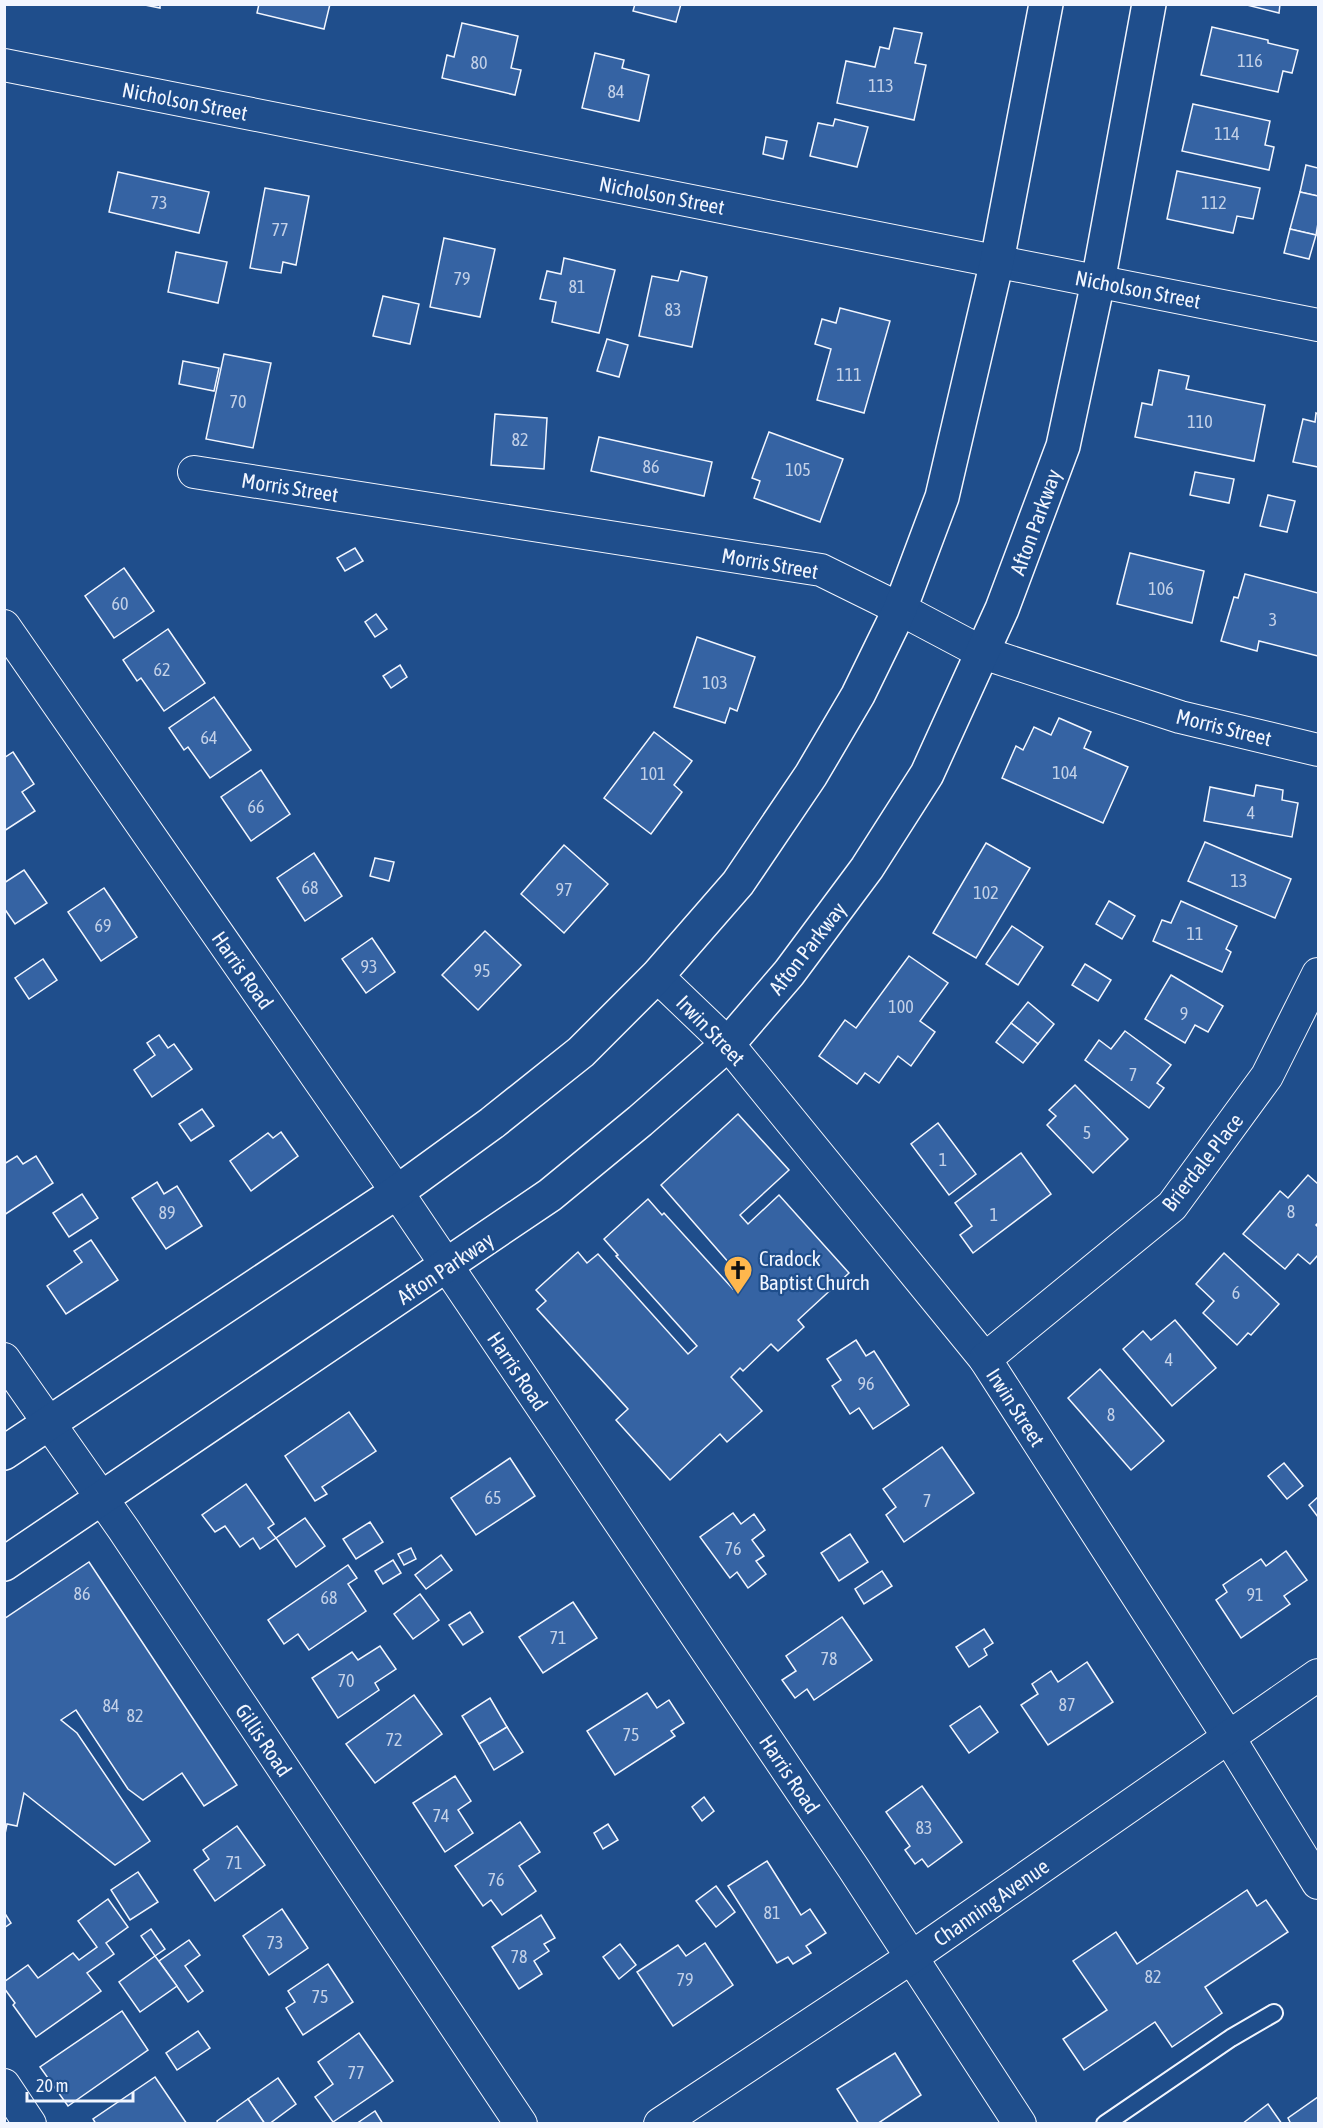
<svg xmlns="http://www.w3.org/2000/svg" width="1323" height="2128" viewBox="0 0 1323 2128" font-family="'Asap Condensed',sans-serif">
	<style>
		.building { fill: #3563a3; stroke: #f2f6ff; stroke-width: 1.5 }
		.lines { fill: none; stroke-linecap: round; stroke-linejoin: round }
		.service-casing { stroke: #f2f6ff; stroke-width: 20 }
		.minor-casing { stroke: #f2f6ff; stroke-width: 34 }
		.tertiary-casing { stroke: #f2f6ff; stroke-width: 36 }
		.service { stroke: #1f4e8c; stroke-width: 16 }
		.minor { stroke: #1f4e8c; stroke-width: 32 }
		.tertiary { stroke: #1f4e8c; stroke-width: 33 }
		.labels { text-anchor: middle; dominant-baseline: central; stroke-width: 4.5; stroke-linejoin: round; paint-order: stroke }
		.number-label { font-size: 18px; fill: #c3d1e8 }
		.street-label { font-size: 21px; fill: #f2f6ff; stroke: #1f4e8c }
		.poi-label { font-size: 21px; fill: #f2f6ff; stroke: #1f4e8c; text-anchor: start }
	</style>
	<rect width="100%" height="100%" fill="#1f4e8c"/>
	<!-- building -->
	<g class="building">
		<path d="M140,4H160V8Z"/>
		<path d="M259,4H330L324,29L257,13Z"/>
		<path d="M635,4H681L676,22L633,11Z"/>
		<path d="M1243,4H1280L1279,13Z"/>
		<path d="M462,23L518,36L511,68L521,70L515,95L442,78L447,55L454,57Z"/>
		<path d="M1212,27L1268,40V43L1298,50L1292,73L1283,71L1278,92L1201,75Z"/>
		<path d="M894,28L922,33L915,63L926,65L914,120L837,103L846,61L875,67L880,47L889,49Z"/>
		<path d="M595,53L624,60L622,68L649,75L639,121L582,108Z"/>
		<path d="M1193,104L1270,121L1265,145L1274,147L1269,170L1182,151Z"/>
		<path d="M835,119L868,127L857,167L810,156L818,123L833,126Z"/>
		<path d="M766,137L787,141L783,159L763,154Z"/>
		<path d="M1306,165L1318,168V196L1300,192Z"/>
		<path d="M1177,171L1260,188L1253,219L1237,216L1233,233L1167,219Z"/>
		<path d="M118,172L209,192L199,233L109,212Z"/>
		<path d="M265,188L309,196L296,265L283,262L281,273L250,268Z"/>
		<path d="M1300,192L1318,196V223L1316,235L1290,229Z"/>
		<path d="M1290,229L1316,235L1309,259L1284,253Z"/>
		<path d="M444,238L495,249L480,317L430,307Z"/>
		<path d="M176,252L227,262L218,303L168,292Z"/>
		<path d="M564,258L615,270L599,333L552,322L556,302L540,299L547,271L561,274Z"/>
		<path d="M681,271L707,277L692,347L639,336L652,276L678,281Z"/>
		<path d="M383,296L419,304L410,344L373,336Z"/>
		<path d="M840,308L890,321L864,413L817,400L831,349L815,344L822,319L836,323Z"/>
		<path d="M607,339L628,345L619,377L597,371Z"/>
		<path d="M224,354L271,363L253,448L206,439Z"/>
		<path d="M183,361L219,368L214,391L179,384Z"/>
		<path d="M1159,370L1189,376L1186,389L1265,405L1254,461L1135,437L1142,403L1152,405Z"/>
		<path d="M1316,413L1318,414V467L1293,462L1303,419L1315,422Z"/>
		<path d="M495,414L547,418L544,469L491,465Z"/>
		<path d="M769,432L843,459L820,522L754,498L760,481L752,478Z"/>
		<path d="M599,437L712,462L704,496L591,471Z"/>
		<path d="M1195,472L1234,479L1229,503L1190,495Z"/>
		<path d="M1268,495L1295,501L1287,532L1260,526Z"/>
		<path d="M355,548L363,561L345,571L337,558Z"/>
		<path d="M1130,553L1204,571L1192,623L1117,604Z"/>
		<path d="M124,568L154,611L114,638L85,596Z"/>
		<path d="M1245,574L1318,593V656L1259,641L1257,651L1221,641L1234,597L1238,598Z"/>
		<path d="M376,614L387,629L375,637L365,622Z"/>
		<path d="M168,629L205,683L164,711L141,678L137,681L123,660Z"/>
		<path d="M697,637L755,657L737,711L730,708L725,723L674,707Z"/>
		<path d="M400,665L407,677L391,688L383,676Z"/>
		<path d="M214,697L251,750L210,778L188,747L184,750L169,728Z"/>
		<path d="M1059,718L1091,732L1084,748L1128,767L1103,823L1002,778L1016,746L1023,750L1034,727L1051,735Z"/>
		<path d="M654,732L692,761L674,785L682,792L651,834L604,798Z"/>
		<path d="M13,752L34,784L22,792L35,811L4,831V758Z"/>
		<path d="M261,770L290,814L251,841L221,797Z"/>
		<path d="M1256,785L1283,790L1282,800L1298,803L1292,837L1204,821L1210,787L1254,796Z"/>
		<path d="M1205,842L1291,879L1275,918L1188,881Z"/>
		<path d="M986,843L1030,868L976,958L933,933Z"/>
		<path d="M564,845L608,884L564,933L521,894Z"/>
		<path d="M314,853L342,896L305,921L277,878Z"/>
		<path d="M375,858L394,862L389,881L370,876Z"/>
		<path d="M24,870L47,903L15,924L4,908V883Z"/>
		<path d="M104,888L137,937L101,961L68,912Z"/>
		<path d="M1109,901L1135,916L1122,939L1096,924Z"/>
		<path d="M1181,901L1237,926L1226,949L1231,952L1222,972L1153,941L1162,920L1171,923Z"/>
		<path d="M1012,926L1043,947L1018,985L986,964Z"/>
		<path d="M485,931L521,965L478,1010L442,975Z"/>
		<path d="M372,938L395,972L366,993L342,959Z"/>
		<path d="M909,956L948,983L920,1021L935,1032L911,1066L898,1056L879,1083L865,1073L857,1084L819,1056L845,1020L856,1028Z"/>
		<path d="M43,959L57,980L29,999L15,978Z"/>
		<path d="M1085,964L1111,980L1098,1001L1072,985Z"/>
		<path d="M1171,975L1223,1006L1208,1032L1195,1025L1185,1043L1145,1019Z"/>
		<path d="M1028,1002L1054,1024L1038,1044L1011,1023Z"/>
		<path d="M1011,1023L1038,1044L1023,1063L996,1042Z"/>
		<path d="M1125,1031L1171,1065L1157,1083L1164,1088L1149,1108L1085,1060L1099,1040L1111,1049Z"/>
		<path d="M159,1035L168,1048L174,1044L192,1069L152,1097L134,1070L155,1055L147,1043Z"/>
		<path d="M1075,1085L1128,1139L1093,1173L1047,1125L1056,1116L1049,1110Z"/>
		<path d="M202,1109L214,1126L191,1141L179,1124Z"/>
		<path d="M738,1114L789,1170L740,1215L748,1224L779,1195L849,1273L798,1320L804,1327L778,1351L771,1344L743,1371L740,1368L731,1377L762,1411L727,1442L720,1434L670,1480L616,1420L628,1409L537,1309L546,1301L536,1290L578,1252L587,1263L598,1254L688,1354L697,1346L616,1256L618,1255L604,1239L648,1199L662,1215L664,1213L733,1289L744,1280L661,1185Z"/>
		<path d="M938,1123L976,1174L949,1195L911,1144Z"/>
		<path d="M281,1132L298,1156L251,1191L230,1161L268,1133L273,1138Z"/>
		<path d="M1021,1153L1051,1194L973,1253L960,1235L972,1226L955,1203Z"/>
		<path d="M17,1156L23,1164L36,1156L53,1183L4,1215V1164Z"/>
		<path d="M1308,1175L1318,1184V1223L1316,1225L1318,1227V1255L1310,1264L1298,1254L1285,1269L1243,1234L1280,1191L1288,1198Z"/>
		<path d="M157,1182L164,1194L177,1186L202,1226L166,1249L132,1198Z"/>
		<path d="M82,1194L98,1218L69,1237L53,1213Z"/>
		<path d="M91,1240L118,1280L66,1314L47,1286L82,1262L74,1251Z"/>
		<path d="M1224,1253L1279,1304L1251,1335L1248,1333L1237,1345L1203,1313L1214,1301L1196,1284Z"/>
		<path d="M1175,1320L1216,1368L1172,1406L1123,1349L1143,1331L1151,1340Z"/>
		<path d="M856,1340L866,1356L874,1351L909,1405L873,1429L859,1408L850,1414L832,1386L841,1380L827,1359Z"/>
		<path d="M1100,1369L1164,1441L1131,1470L1068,1398Z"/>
		<path d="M349,1412L376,1451L322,1487L327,1494L315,1501L285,1456Z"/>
		<path d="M942,1447L974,1493L904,1542L886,1515L896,1507L883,1489Z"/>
		<path d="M510,1458L535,1496L476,1535L451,1498Z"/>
		<path d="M1284,1463L1303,1486L1287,1499L1268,1476Z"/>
		<path d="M246,1484L274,1524L268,1528L276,1538L260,1549L253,1538L240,1547L225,1526L215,1532L202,1515Z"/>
		<path d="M1318,1497V1517L1309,1505Z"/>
		<path d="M733,1513L741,1524L754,1514L765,1530L752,1540L764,1556L756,1561L766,1574L748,1588L737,1572L730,1578L700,1537Z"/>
		<path d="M305,1518L325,1546L296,1567L276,1538Z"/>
		<path d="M370,1522L383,1542L356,1559L343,1539Z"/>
		<path d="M850,1534L868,1562L839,1581L821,1553Z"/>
		<path d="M411,1548L416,1559L404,1565L398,1554Z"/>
		<path d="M1286,1551L1307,1580L1284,1596L1290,1604L1241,1638L1216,1600L1227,1592L1223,1585L1261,1559L1266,1566Z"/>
		<path d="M441,1555L452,1570L426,1589L415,1575Z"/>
		<path d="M393,1560L401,1573L383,1584L375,1571Z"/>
		<path d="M89,1562L237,1785L204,1806L182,1773L143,1800L128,1789L76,1710L61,1720L77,1733L150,1841L115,1865L24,1793L17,1826L7,1824L4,1839V1619Z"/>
		<path d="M348,1565L357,1578L348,1584L366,1611L309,1650L298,1634L284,1644L268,1620Z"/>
		<path d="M882,1571L892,1586L864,1604L855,1589Z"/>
		<path d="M420,1594L439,1620L413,1639L394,1614Z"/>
		<path d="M573,1602L597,1638L543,1673L519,1637Z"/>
		<path d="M470,1612L483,1632L463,1645L449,1625Z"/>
		<path d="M842,1617L872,1660L814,1700L807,1689L795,1698L782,1680L796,1671L786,1656Z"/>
		<path d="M984,1629L993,1643L984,1649L987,1655L969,1667L956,1647Z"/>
		<path d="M380,1646L396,1669L375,1683L379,1690L338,1718L312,1678L352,1652L358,1660Z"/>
		<path d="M1087,1662L1113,1702L1048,1745L1021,1705L1038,1694L1032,1684L1051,1671L1058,1682Z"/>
		<path d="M647,1693L657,1708L669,1700L684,1723L671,1731L675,1736L615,1775L587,1731Z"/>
		<path d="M414,1695L442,1734L375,1783L346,1744Z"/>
		<path d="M490,1698L507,1727L479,1744L462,1716Z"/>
		<path d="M980,1706L998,1732L969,1753L950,1726Z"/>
		<path d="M507,1727L523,1752L494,1770L479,1744Z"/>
		<path d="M455,1776L471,1801L458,1810L473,1833L445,1852L413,1803Z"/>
		<path d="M922,1786L962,1842L928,1867L922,1859L915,1864L905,1850L910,1846L886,1812Z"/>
		<path d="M704,1797L714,1811L702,1821L692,1807Z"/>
		<path d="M520,1822L540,1852L519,1866L536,1891L502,1915L491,1900L483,1906L455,1866Z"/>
		<path d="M608,1824L618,1840L603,1849L594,1833Z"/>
		<path d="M237,1826L265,1865L215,1901L194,1870L209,1859L203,1850Z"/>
		<path d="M767,1861L801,1915L810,1909L826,1933L806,1946L811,1953L793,1964L788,1957L777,1963L728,1886Z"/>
		<path d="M138,1872L158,1902L130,1920L111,1890Z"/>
		<path d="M716,1886L735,1912L716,1927L696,1901Z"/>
		<path d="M1247,1890L1257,1906L1266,1900L1288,1932L1205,1987L1222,2013L1172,2047L1155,2022L1084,2070L1063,2039L1107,2010L1073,1961L1116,1932L1137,1964Z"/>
		<path d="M108,1899L128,1927L106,1943L114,1954L87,1973L101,1991L36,2037L13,2005L15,2003L4,1988V1982L28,1965L38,1978L73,1953L79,1960L97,1947L78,1921Z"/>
		<path d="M282,1909L308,1948L269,1975L243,1936Z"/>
		<path d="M4,1912L11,1923L4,1928Z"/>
		<path d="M541,1915L555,1938L544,1944L549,1951L534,1961L542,1974L519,1989L492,1947Z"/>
		<path d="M151,1929L165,1949L155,1956L141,1936Z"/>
		<path d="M189,1940L200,1955L185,1966L203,1991L188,2002L159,1961Z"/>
		<path d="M705,1943L733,1985L673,2026L637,1972L678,1945L686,1956Z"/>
		<path d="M620,1944L636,1965L619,1979L603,1957Z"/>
		<path d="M155,1956L177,1986L140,2012L119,1982Z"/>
		<path d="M328,1964L353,2002L303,2035L286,2008L295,2002L288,1991Z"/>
		<path d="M122,2011L148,2050L68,2106L40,2067Z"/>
		<path d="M198,2031L210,2048L177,2070L166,2053Z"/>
		<path d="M359,2033L393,2081L333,2122L315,2097L333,2084L318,2062Z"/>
		<path d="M895,2053L921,2095L877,2124H859L837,2089Z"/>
		<path d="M155,2077L187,2124H96L93,2119Z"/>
		<path d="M278,2078L296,2104L269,2124H265L248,2099Z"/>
		<path d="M1318,2097V2124H1291L1288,2118Z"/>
		<path d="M248,2099L265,2124H218L217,2121Z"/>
		<path d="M1268,2104L1282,2124H1242Z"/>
		<path d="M375,2111L383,2124H356Z"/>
	</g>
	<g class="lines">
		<!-- service casing -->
		<g class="service-casing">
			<path id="service" d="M1105,2124L1231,2038L1274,2013"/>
		</g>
		<!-- minor casing -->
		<g class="minor-casing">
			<g id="minor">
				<path d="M4,65L1318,325"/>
				<path d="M194,472L821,570L900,609L983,653L1180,717L1318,750"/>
				<path d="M4,626L397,1192L854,1869L1020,2124"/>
				<path d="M657,976L728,1044L985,1359L1229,1738L1318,1883"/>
				<path d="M4,1359L124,1530L521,2124"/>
				<path d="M985,1359L1172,1206L1267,1076L1318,974"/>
				<path d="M4,2085L30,2124"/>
				<path d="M660,2124L912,1957L1318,1675"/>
			</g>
		</g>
		<!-- tertiary casing -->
		<g class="tertiary-casing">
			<g id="tertiary">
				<path d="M4,1453L397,1192L492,1123L581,1052L657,976L738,883L811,775L858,695L900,609L942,497L997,261L1046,4"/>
				<path d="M4,1564L550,1195L640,1121L728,1044L789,973L867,868L927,774L1002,609L1063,446L1098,282L1149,4"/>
			</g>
		</g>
		<!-- service -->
		<use href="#service" class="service"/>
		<!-- minor -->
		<use href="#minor" class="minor"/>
		<!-- tertiary -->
		<use href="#tertiary" class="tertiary"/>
	</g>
	<!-- icons -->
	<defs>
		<g id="church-pin" transform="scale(1.5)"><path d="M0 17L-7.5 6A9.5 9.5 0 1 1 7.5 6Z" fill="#ffb74d" stroke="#1f4e8c"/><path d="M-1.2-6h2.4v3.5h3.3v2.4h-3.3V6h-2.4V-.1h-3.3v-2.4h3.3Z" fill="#111"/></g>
	</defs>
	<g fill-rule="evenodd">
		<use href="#church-pin" x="738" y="1270"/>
	</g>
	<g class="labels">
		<!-- number labels -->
		<g class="number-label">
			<text x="1250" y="60">116</text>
			<text x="479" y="62">80</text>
			<text x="881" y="85">113</text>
			<text x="616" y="91">84</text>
			<text x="1227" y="133">114</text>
			<text x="159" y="202">73</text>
			<text x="1214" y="202">112</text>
			<text x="280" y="229">77</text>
			<text x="462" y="278">79</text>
			<text x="577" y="286">81</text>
			<text x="673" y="309">83</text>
			<text x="849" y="374">111</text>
			<text x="238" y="401">70</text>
			<text x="1200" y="421">110</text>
			<text x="520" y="439">82</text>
			<text x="651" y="466">86</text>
			<text x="798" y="469">105</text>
			<text x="1161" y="588">106</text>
			<text x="120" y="603">60</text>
			<text x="1273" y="619">3</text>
			<text x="162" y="669">62</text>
			<text x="715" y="682">103</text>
			<text x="209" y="737">64</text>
			<text x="1065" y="772">104</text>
			<text x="653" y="773">101</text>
			<text x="256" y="806">66</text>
			<text x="1251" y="812">4</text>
			<text x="1239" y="880">13</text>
			<text x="310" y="887">68</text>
			<text x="564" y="889">97</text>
			<text x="986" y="892">102</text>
			<text x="103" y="925">69</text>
			<text x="1195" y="933">11</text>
			<text x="369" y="966">93</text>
			<text x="482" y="970">95</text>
			<text x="901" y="1006">100</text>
			<text x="1184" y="1013">9</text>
			<text x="1133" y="1074">7</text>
			<text x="1087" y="1132">5</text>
			<text x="943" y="1159">1</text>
			<text x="1291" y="1211">8</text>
			<text x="167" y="1212">89</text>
			<text x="994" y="1214">1</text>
			<text x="1236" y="1292">6</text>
			<text x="1169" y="1359">4</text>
			<text x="866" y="1383">96</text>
			<text x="1111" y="1414">8</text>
			<text x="493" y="1497">65</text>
			<text x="927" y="1500">7</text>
			<text x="733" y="1548">76</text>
			<text x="82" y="1593">86</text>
			<text x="1255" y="1594">91</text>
			<text x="329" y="1597">68</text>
			<text x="558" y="1637">71</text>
			<text x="829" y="1658">78</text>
			<text x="346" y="1680">70</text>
			<text x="1067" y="1704">87</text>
			<text x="111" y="1705">84</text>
			<text x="135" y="1715">82</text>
			<text x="631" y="1734">75</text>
			<text x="394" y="1739">72</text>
			<text x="441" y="1815">74</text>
			<text x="924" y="1827">83</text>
			<text x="234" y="1862">71</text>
			<text x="496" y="1879">76</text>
			<text x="772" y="1912">81</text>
			<text x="275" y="1942">73</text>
			<text x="519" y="1956">78</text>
			<text x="1153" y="1976">82</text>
			<text x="685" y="1979">79</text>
			<text x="320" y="1996">75</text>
			<text x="356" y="2072">77</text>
		</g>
		<!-- street labels -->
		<g class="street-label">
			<text transform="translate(185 101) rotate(11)">Nicholson Street</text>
			<text transform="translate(662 195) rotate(11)">Nicholson Street</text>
			<text transform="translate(1138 289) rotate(11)">Nicholson Street</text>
			<text transform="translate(290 487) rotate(9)">Morris Street</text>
			<text transform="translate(1035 522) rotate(-70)">Afton Parkway</text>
			<text transform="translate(770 563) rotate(10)">Morris Street</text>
			<text transform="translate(1224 727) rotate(14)">Morris Street</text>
			<text transform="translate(807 948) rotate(-52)">Afton Parkway</text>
			<text transform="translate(243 970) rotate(55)">Harris Road</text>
			<text transform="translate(711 1030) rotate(46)">Irwin Street</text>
			<text transform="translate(1202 1162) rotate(-52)">Brierdale Place</text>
			<text transform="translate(445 1268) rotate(-34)">Afton Parkway</text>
			<text transform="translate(518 1371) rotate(56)">Harris Road</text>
			<text transform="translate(1016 1407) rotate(57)">Irwin Street</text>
			<text transform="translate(264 1740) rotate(56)">Gillis Road</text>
			<text transform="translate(790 1774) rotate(56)">Harris Road</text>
			<text transform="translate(991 1902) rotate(-35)">Channing Avenue</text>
		</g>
		<!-- poi labels -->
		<g class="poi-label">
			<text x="759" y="1258">Cradock<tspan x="759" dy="24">Baptist Church</tspan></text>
		</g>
	</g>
	<!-- border -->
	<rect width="1323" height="2128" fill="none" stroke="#f2f6ff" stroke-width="12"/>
	<!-- scale -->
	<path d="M27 2092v9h106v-9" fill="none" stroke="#f2f6ff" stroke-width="3"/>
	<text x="36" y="2092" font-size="18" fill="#f2f6ff" stroke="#1f4e8c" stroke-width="4.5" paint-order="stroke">20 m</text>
</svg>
